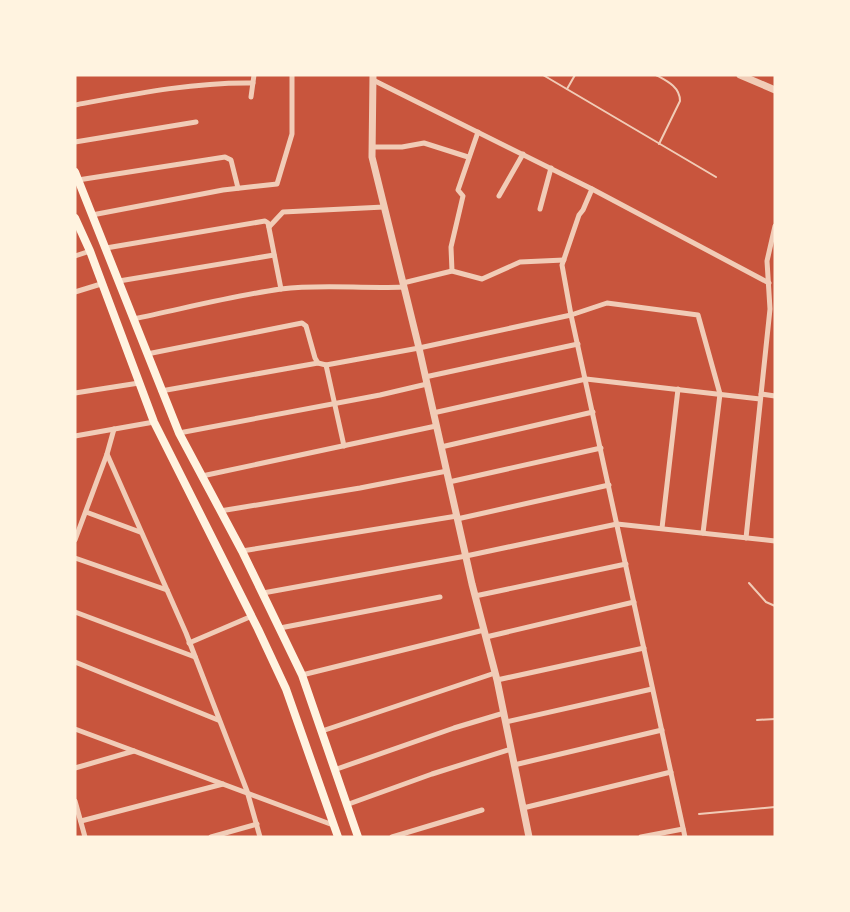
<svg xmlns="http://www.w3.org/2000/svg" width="850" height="912" viewBox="0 0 850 912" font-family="Overpass,sans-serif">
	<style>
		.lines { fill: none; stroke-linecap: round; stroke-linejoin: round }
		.service { stroke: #f1ccb7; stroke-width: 2 }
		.minor { stroke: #f1ccb7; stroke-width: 5 }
		.tertiary { stroke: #f1ccb7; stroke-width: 7 }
		.secondary { stroke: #fff3e0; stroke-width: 8 }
	</style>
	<rect width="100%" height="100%" fill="#c8553d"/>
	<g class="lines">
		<!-- service -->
		<g class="service">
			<path d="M543,75L716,177"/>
			<path d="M656,75C667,81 680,87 680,101L659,144"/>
			<path d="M567,89L575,75"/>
			<path d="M749,583L766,602L775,606"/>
			<path d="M757,720L775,719"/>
			<path d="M699,814L775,807"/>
		</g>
		<!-- minor -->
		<g class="minor">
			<path d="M373,80L592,189L769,283"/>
			<path d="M251,97L254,75"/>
			<path d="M75,105C134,94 193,82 253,83"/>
			<path d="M75,142L196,122"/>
			<path d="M372,147H402L424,143L468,157"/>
			<path d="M78,180L225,157L231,160L238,188"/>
			<path d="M592,189L583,210L579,215L562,265L571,315L685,837"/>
			<path d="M499,196L523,154"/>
			<path d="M540,209L551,168"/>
			<path d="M92,215L223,190L277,184L292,134V75"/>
			<path d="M269,227L283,212L384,207"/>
			<path d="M106,248L265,221L268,223L281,289"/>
			<path d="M75,256L90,251"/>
			<path d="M452,271L451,247L463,196L458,190L478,132"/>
			<path d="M119,281L274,255"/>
			<path d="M403,283L452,271L482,279L520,262L564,260"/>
			<path d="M75,292L101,284"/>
			<path d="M133,319C182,309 231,296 281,289C321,284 363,289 404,287"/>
			<path d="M147,354L302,323L306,326L315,358L318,363L326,365L419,348L571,315L607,303L698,315L720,394L703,533"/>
			<path d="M326,365L344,446"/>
			<path d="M425,377L578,344"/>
			<path d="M161,391L318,363"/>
			<path d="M75,393L139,383"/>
			<path d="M761,394L775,396"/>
			<path d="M433,413L586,379L760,399"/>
			<path d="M114,429L107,454L186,633L247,791L260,837"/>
			<path d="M179,433L380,395L427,384"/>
			<path d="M75,436L154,422"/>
			<path d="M441,447L593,412"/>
			<path d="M202,476L436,426"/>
			<path d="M449,482L601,448"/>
			<path d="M220,511L360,488L447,471"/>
			<path d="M86,512L140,532"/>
			<path d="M457,519L609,485"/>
			<path d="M662,528L678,389"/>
			<path d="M746,538L770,309L767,261L775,226"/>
			<path d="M75,540L107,454"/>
			<path d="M242,551L457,516"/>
			<path d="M75,558L167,590"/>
			<path d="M263,593L466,556L617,524L775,541"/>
			<path d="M475,596L626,564"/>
			<path d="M75,612L195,657"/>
			<path d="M280,628L440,597"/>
			<path d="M486,637L634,602"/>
			<path d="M189,643L252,616"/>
			<path d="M75,662L218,720"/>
			<path d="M302,675L484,630"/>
			<path d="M497,680L644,648"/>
			<path d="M506,722L652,689"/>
			<path d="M75,729L333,825"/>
			<path d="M322,731L495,673"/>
			<path d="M514,765L662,730"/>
			<path d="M75,768L134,751"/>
			<path d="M334,770L454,728L504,713"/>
			<path d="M75,801L85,837"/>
			<path d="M346,805L432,774L511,749"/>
			<path d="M523,808L671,772"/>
			<path d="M81,821L223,784"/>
			<path d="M211,837L257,824"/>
			<path d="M392,837L482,810"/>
			<path d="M641,837L683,829"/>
		</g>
		<!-- tertiary -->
		<g class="tertiary">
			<path d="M373,75L372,157L419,348L472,584L497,680L529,837"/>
			<path d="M740,75L775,90"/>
		</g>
		<!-- secondary -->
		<g class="secondary">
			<path d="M75,172L179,433L242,551L302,675L358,837"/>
			<path d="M75,218L90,251L154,422L258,629L286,689L338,837"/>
		</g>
	</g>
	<!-- border -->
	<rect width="850" height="912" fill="none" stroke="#fff3e0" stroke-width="153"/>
</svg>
